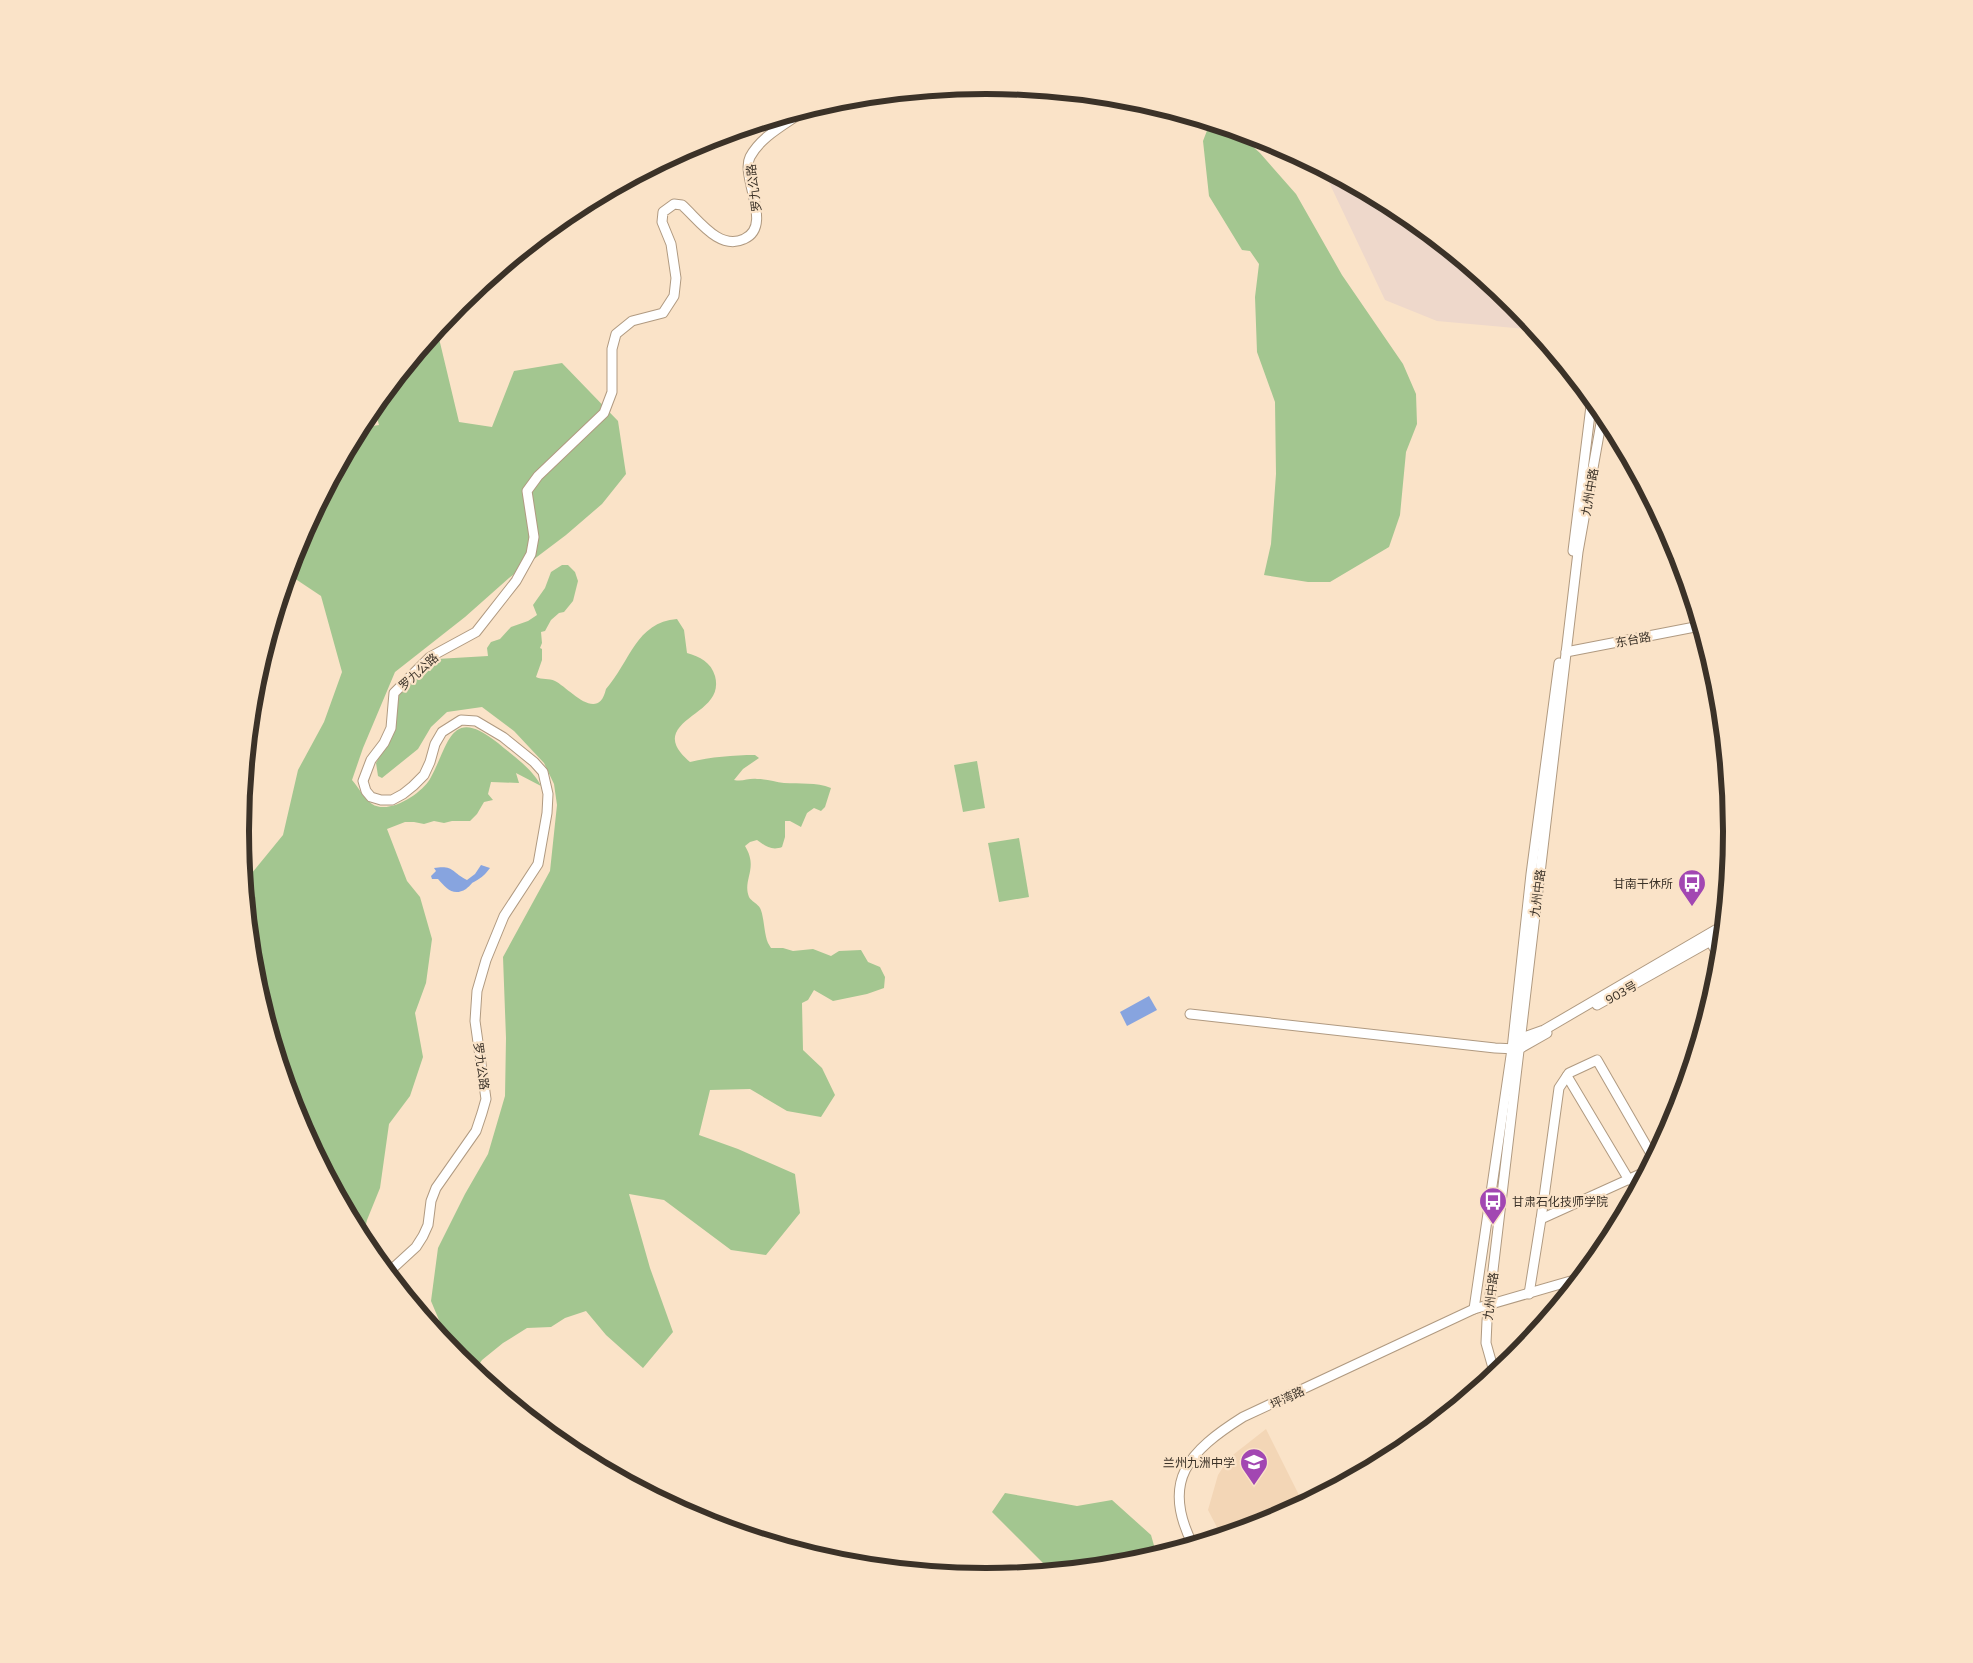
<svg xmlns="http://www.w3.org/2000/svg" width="1973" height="1663" viewBox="0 0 1973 1663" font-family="Commissioner,'Noto Sans SC',sans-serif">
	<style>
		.industrial { fill: #eed8cb }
		.built { fill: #f3d6b6 }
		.green { fill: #a3c690 }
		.water { fill: #87a4df }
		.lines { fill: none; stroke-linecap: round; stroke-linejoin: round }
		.minor-casing { stroke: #b09a81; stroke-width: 11 }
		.minor { stroke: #fff; stroke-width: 9 }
		.labels { text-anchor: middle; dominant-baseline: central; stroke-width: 4.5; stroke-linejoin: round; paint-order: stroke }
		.street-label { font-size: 12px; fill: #3b3228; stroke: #fae3c8 }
		.poi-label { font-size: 12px; fill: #3b3228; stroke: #fae3c8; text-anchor: end }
		.rim { fill: none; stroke: #3b3228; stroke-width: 6 }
	</style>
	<rect width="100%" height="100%" fill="#fae3c8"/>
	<!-- industrial -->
	<path class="industrial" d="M1312,163L1401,211L1515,304L1536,330L1437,321L1385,300L1326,176Z"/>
	<!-- built -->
	<path class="built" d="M1266,1429L1303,1503L1316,1498L1272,1521L1222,1537L1208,1510L1218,1475L1229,1458Z"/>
	<!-- green -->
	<g class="green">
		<path d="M1216,125L1235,131L1260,153L1296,194L1342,275L1403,364L1416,394L1417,424L1406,452L1400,515L1389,547L1330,582H1308L1264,575L1271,544L1276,474L1275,402L1257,352L1255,297L1259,264L1250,251L1242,250L1209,196L1203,141L1208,128Z"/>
		<path d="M437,330L459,422L492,427L514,371L562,363L618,421L626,474L602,504L566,535L509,578L465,617L395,672L363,748L352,780C358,787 364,798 372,804C389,815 421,794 430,779C449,745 450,704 498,743C513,756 532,768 541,786L516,773L519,783L491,782L488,794L493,800L484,802L477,814L470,821H452L444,823L434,821L424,824L414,822H405L387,829L407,881L420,897L432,939L426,983L415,1013L423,1057L410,1096L389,1124L380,1188L367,1220L362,1240L297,1117L254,977L245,885L247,879L283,835L298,770L324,722L342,672L321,596L288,574L297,546L360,428L379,425L374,407Z"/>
		<path d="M562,565H568L575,572L578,581L573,601L564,612L559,613L551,620L545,631L541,632L542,643L540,648L542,649V660L536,677C542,680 549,678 555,681C569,688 598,724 606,689C630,662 636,622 677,619L684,630L687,653C700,657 711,662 715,676C723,706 685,713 676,733C671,745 683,756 690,762C711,757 733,755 755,755L759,758L743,769L734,780C743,782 748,778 757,779C767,779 775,782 784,783C800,784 816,782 831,788L825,807L821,811L814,808L807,813L801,827L790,821H785V837L782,847C772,851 765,846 757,840L750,842L745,846C759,869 742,879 749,897C751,901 758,904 760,908C764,915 764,934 768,943L771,948H783L793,951L813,949L831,956L839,951L861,950L868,962L880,967L885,977L884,988L867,994L833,1001L814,990L808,1000L802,1003L803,1050L822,1068L835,1095L821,1117L787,1111L750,1089L710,1090L699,1135L738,1149L795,1174L800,1213L766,1255L731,1250L664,1200L629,1194L650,1268L673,1332L643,1368L606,1335L586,1311L565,1318L551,1327L527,1328L503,1343L482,1360L474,1372L452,1351L431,1301L438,1248L465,1194L488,1154L505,1096L506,1038L503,957L550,871L557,805L554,784L544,763L514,731L482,707L447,712L431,727L418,749L382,778L378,776L376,763L387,743L397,694L432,662L437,659L488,656L487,648L491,642L500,639L511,627L528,621L537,615L533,605L545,588L551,572Z"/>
		<path d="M977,761L985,808L963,812L954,765Z"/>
		<path d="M1019,838L1029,897L999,902L988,843Z"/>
		<path d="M1005,1493L1077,1506L1112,1500L1151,1535L1157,1556L1132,1564L1050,1572L1046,1566L992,1512Z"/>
		<path d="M1289,1503L1292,1510L1272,1521L1244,1530L1243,1528Z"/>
	</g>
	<!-- water -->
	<g class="water">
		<path d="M481,865L490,868C484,876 480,879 472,883C472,884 466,889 466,889C453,897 446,888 438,879H432L431,876L436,871L434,868C454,865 451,872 467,880L475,874Z"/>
		<path d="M1149,996L1157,1010L1127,1026L1120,1012Z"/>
	</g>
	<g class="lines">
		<!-- minor casing -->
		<g class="minor-casing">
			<g id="minor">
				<path d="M1573,551L1592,398"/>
				<path d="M1566,652L1700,626"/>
				<path d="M1710,941L1720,958"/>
				<path d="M1597,1005L1723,934"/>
				<path d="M1190,1014L1495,1048L1516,1049"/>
				<path d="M1516,1040L1544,1030L1724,925"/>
				<path d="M1519,1049L1547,1033"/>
				<path d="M1567,1076L1629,1180"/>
				<path d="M1541,1219L1559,1088L1569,1073L1597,1060L1654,1159"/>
				<path d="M390,1275L392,1269L416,1247L423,1236L428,1225L431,1201L436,1188L476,1131L482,1113L486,1099L475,1021L477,991L486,960L504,916L538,864L547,813L548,794L543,772L534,762L503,737L476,721L461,720L442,732L435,744L430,762L424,775L413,786L403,794L392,800H381L371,797L366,791L363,781L371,760L384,743L391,728L394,693L430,657L476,632L516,581L531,554L534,537L527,491L538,476L604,413L612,392V349L616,334L632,321L663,313L674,296L676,278L671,244L662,222L663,212L674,204L682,205C698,219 719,251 744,239C774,226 740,177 750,157C761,136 786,124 805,110"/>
				<path d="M1529,1294L1541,1219L1647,1171"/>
				<path d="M1474,1309L1512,1049L1531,874L1559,663"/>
				<path d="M1495,1375L1486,1343L1487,1321L1578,552L1603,412"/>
				<path d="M1193,1545C1160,1481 1189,1451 1243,1417L1474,1309L1581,1278"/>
			</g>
		</g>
		<!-- minor -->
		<use href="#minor" class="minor"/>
	</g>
	<!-- icons -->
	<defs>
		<g id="bus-pin" transform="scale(1.4375)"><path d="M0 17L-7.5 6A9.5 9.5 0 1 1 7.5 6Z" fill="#a247b2" stroke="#fae3c8"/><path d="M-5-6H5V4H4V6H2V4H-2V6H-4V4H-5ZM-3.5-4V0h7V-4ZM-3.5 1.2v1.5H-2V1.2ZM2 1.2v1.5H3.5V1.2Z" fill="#fff"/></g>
		<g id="school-pin" transform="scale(1.4375)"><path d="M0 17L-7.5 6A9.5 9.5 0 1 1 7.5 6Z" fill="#a247b2" stroke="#fae3c8"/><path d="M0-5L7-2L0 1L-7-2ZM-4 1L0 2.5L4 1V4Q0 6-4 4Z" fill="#fff"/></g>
	</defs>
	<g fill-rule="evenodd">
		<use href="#bus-pin" x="1692" y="883"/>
		<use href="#bus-pin" x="1493" y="1201"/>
		<use href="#school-pin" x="1254" y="1462"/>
	</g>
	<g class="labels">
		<!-- street labels -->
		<g class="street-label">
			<text transform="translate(753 188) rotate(-97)">罗九公路</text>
			<text transform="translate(1589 492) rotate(-80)">九州中路</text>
			<text transform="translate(1633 639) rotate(-11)">东台路</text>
			<text transform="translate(418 671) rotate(-42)">罗九公路</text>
			<text transform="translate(1537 893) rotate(-83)">九州中路</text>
			<text transform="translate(1621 992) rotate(-29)">903号</text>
			<text transform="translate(482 1066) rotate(82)">罗九公路</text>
			<text transform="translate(1490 1296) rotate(-83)">九州中路</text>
			<text transform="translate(1287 1397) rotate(-25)">坪湾路</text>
		</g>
		<!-- poi labels -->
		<g class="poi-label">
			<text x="1673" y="883">甘南干休所</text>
			<text x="1512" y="1201" text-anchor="start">甘肃石化技师学院</text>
			<text x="1235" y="1462">兰州九洲中学</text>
		</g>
	</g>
	<!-- crop -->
	<path d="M0 0H1973V1663H0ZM249 831a737 737 0 1 1 1474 0a737 737 0 1 1-1474 0Z" fill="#fae3c8" fill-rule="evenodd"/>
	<path class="rim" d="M249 831a737 737 0 1 1 1474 0a737 737 0 1 1-1474 0Z"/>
</svg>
